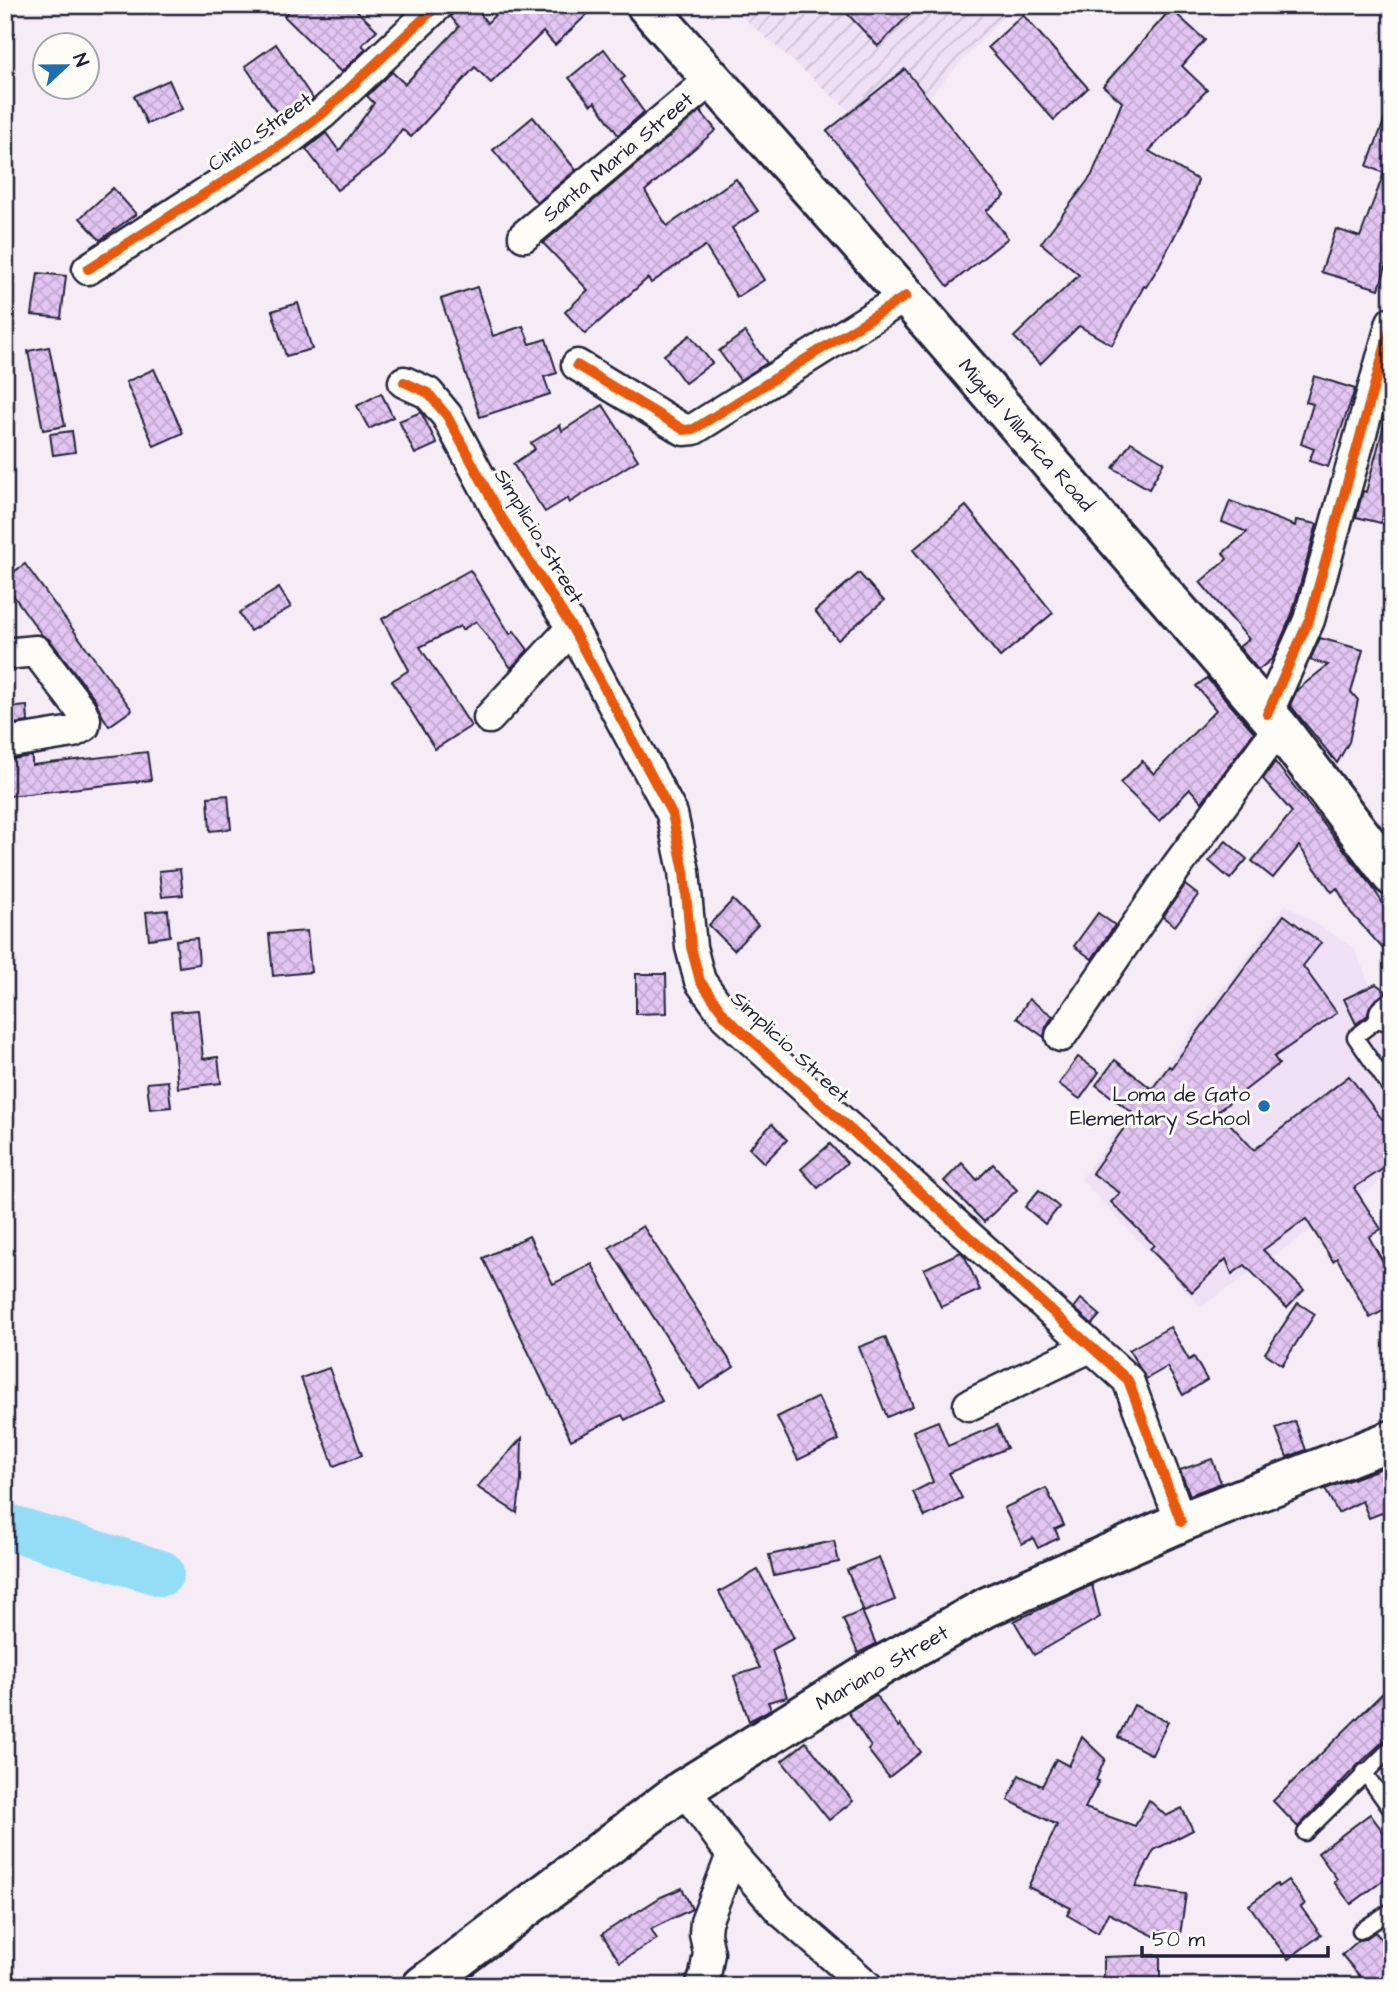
<svg xmlns="http://www.w3.org/2000/svg" width="1397" height="1991" viewBox="0 0 1397 1991" font-family="'Architects Daughter',sans-serif">
	<style>
		.built { fill: #efe0f5 }
		.industrial { fill: url(#industrial-furrows) }
		.lines { fill: none; stroke-linecap: round; stroke-linejoin: round }
		.river { stroke: #94ddf6; stroke-width: 46 }
		.building { fill: url(#building-cross-hatch); stroke: #22223b; stroke-width: 2 }
		.service-casing { stroke: #22223b; stroke-width: 19 }
		.minor-casing { stroke: #22223b; stroke-width: 35 }
		.secondary-casing { stroke: #22223b; stroke-width: 44 }
		.service { stroke: #fdfcf7; stroke-width: 14 }
		.minor { stroke: #fdfcf7; stroke-width: 30 }
		.secondary { stroke: #fdfcf7; stroke-width: 38 }
		.cycleway-casing { stroke: #fdfcf7; stroke-width: 15 }
		.cycleway { stroke: #e8590c; stroke-width: 10 }
		.poi-dot { fill: #1f6fb2; stroke: #fdfcf7; stroke-width: 2.5 }
		.labels { text-anchor: middle; dominant-baseline: central; stroke-width: 6; stroke-linejoin: round; paint-order: stroke }
		.street-label { font-size: 21px; fill: #22223b; stroke: #fdfcf7 }
		.poi-label { font-size: 21px; fill: #22223b; stroke: #fdfcf7; text-anchor: end }
	</style>
	<defs>
		<pattern id="industrial-furrows" width="10" height="10" patternUnits="userSpaceOnUse" patternTransform="scale(1.75)"><rect width="10" height="10" fill="#efe0f5"/><path d="M-1 1l2-2M0 10L10 0M9 11l2-2" fill="none" stroke="#cdc0d3"/></pattern>
		<pattern id="building-cross-hatch" width="8" height="8" patternUnits="userSpaceOnUse" patternTransform="scale(1.75)"><rect width="8" height="8" fill="#e2c5f2"/><path d="M0 0l8 8M0 8l8-8" fill="none" stroke="#c2a9d0"/></pattern>
	</defs>
	<rect width="100%" height="100%" fill="#f5ecf6"/>
	<filter id="ink" filterUnits="userSpaceOnUse"><feTurbulence type="fractalNoise" baseFrequency=".0143" numOctaves="2"/><feDisplacementMap in="SourceGraphic" scale="14" xChannelSelector="R" yChannelSelector="G"/><feConvolveMatrix kernelMatrix="1 2 1 2 8 2 1 2 1" color-interpolation-filters="sRGB"/></filter>
	<g filter="url(#ink)">
		<!-- built -->
		<path class="built" d="M1285,904L1354,948L1392,1038V1174L1201,1307L1081,1179Z"/>
		<!-- industrial -->
		<path class="industrial" d="M729,5H1014L886,143Z"/>
		<g class="lines">
			<!-- river -->
			<path class="river" d="M5,1526L161,1573"/>
		</g>
		<!-- building -->
		<g class="building">
			<path d="M295,5H351L377,30L362,45L366,49L341,72L284,16Z"/>
			<path d="M455,5H474L487,23L505,5H597L555,45L543,32L491,83L475,67L411,137L402,129L383,156L337,190L306,149L326,133L339,151L374,103L367,96L392,72L405,84L459,27L451,17Z"/>
			<path d="M839,5H919L878,46Z"/>
			<path d="M1171,9L1205,40L1182,66L1207,90L1149,151L1198,180L1190,206L1159,266L1146,287L1144,286L1112,345L1079,326L1040,364L1014,337L1079,275L1041,243L1092,175L1122,102L1103,86Z"/>
			<path d="M1023,15L1088,88L1054,120L988,47Z"/>
			<path d="M276,44L313,99L283,122L245,66Z"/>
			<path d="M604,49L625,77L621,80L644,112L618,135L595,102L591,105L569,78Z"/>
			<path d="M905,69L1005,196L986,211L1008,238L948,286L827,131Z"/>
			<path d="M169,80L182,109L147,124L134,96Z"/>
			<path d="M1390,105L1392,247L1379,289L1321,272L1336,229L1360,237L1384,173L1367,166Z"/>
			<path d="M700,111L716,130L645,191L667,226L736,179L758,211L732,228L764,280L737,297L705,246L651,283L648,278L585,334L565,312L588,290L543,243Z"/>
			<path d="M533,117L576,170L537,203L493,150Z"/>
			<path d="M113,188L136,214L100,240L80,218Z"/>
			<path d="M38,273L66,276L61,318L32,315Z"/>
			<path d="M477,287L493,336L523,326L530,344L546,339L557,373L544,377L550,394L480,417L441,299Z"/>
			<path d="M298,303L312,349L286,356L272,311Z"/>
			<path d="M745,332L767,363L740,380L719,351Z"/>
			<path d="M690,335L712,363L685,383L664,355Z"/>
			<path d="M49,347L65,426L43,430L28,351Z"/>
			<path d="M154,369L183,433L154,446L126,382Z"/>
			<path d="M1314,376L1355,389L1328,467L1309,461L1314,449L1301,444L1313,404L1306,402Z"/>
			<path d="M381,393L393,417L369,429L357,406Z"/>
			<path d="M603,405L638,460L569,503L568,498L545,512L513,464L535,449L531,443L560,425L562,431Z"/>
			<path d="M421,412L437,444L415,454L399,421Z"/>
			<path d="M1385,421L1392,422V478L1381,523L1356,517L1363,491L1366,492Z"/>
			<path d="M72,431L75,452L53,455L50,434Z"/>
			<path d="M1131,442L1164,462L1149,489L1113,468Z"/>
			<path d="M1230,501L1295,526L1296,520L1317,524L1292,614L1273,658L1258,670L1239,647L1249,639L1200,582L1227,559L1223,553L1247,532L1222,522Z"/>
			<path d="M966,506L1053,613L1000,657L913,550Z"/>
			<path d="M25,564L132,710L109,726L102,715L95,699L50,640L42,635L5,584V578Z"/>
			<path d="M470,570L510,634L514,631L528,650L511,668L476,621L462,630L460,626L420,647L471,726L435,749L392,681L409,670L382,619Z"/>
			<path d="M859,573L884,601L838,640L815,611Z"/>
			<path d="M279,588L291,607L250,631L239,613Z"/>
			<path d="M1320,638L1363,650L1351,692L1358,700L1349,742L1337,763L1290,705L1297,690L1328,665L1310,660Z"/>
			<path d="M1207,678L1254,732L1202,802L1190,789L1159,821L1120,783L1142,761L1154,774L1216,710L1196,686Z"/>
			<path d="M27,706L28,722L5,725V708Z"/>
			<path d="M147,752L151,780L9,796L5,760L32,756V765Z"/>
			<path d="M1275,762L1369,882L1392,917V959L1351,913L1337,888L1332,892L1299,846L1273,878L1252,861L1292,812L1263,779Z"/>
			<path d="M228,795L231,829L210,831L208,797Z"/>
			<path d="M1226,841L1247,859L1230,879L1209,861Z"/>
			<path d="M180,869L183,895L162,897L159,871Z"/>
			<path d="M1185,885L1198,895L1175,926L1163,917Z"/>
			<path d="M733,900L758,925L734,950L709,925Z"/>
			<path d="M168,910L170,936L149,939L146,912Z"/>
			<path d="M1098,913L1115,925L1092,959L1074,946Z"/>
			<path d="M1284,915L1321,943L1303,966L1337,1013L1274,1057L1279,1064L1218,1111L1254,1150L1349,1076L1382,1119L1392,1113V1163L1354,1188L1381,1229L1369,1237L1392,1278V1306L1370,1318L1337,1258L1333,1261L1306,1219L1263,1250L1304,1290L1287,1308L1245,1265L1232,1274L1226,1259L1192,1292L1150,1249L1154,1245L1111,1202L1120,1193L1092,1173L1134,1114L1096,1085L1115,1060L1152,1089L1169,1066L1171,1068Z"/>
			<path d="M307,931L311,972L273,976L269,934Z"/>
			<path d="M197,938L199,964L179,967L176,940Z"/>
			<path d="M636,974H666L667,1013L636,1014Z"/>
			<path d="M1376,984L1387,992L1374,1001L1369,1008L1368,1015L1356,1024L1344,999Z"/>
			<path d="M1029,999L1053,1016L1046,1027L1044,1037L1017,1018Z"/>
			<path d="M198,1010L203,1059L218,1057L221,1083L178,1088L171,1012Z"/>
			<path d="M1078,1057L1099,1072L1080,1099L1059,1084Z"/>
			<path d="M168,1081L171,1107L150,1109L147,1083Z"/>
			<path d="M772,1124L787,1140L764,1163L749,1148Z"/>
			<path d="M830,1144L847,1163L818,1188L801,1169Z"/>
			<path d="M962,1163L977,1180L993,1164L1017,1190L984,1222L944,1181Z"/>
			<path d="M1039,1190L1059,1207L1045,1224L1025,1207Z"/>
			<path d="M643,1226L734,1367L700,1389L609,1248Z"/>
			<path d="M529,1236L553,1284L592,1264L662,1401L625,1420L622,1415L571,1440L483,1258Z"/>
			<path d="M961,1252L965,1257L980,1290L941,1307L924,1269Z"/>
			<path d="M1081,1299L1100,1315L1092,1324L1074,1308Z"/>
			<path d="M1298,1303L1315,1314L1282,1365L1265,1353Z"/>
			<path d="M1170,1327L1189,1360L1194,1357L1207,1380L1183,1395L1167,1367L1146,1379L1129,1350Z"/>
			<path d="M885,1337L913,1406L887,1417L859,1347Z"/>
			<path d="M329,1368L362,1455L334,1466L301,1378Z"/>
			<path d="M818,1397L839,1440L798,1460L777,1417Z"/>
			<path d="M938,1421L948,1446L997,1425L1007,1448L949,1473L962,1498L925,1517L913,1492L933,1482L913,1431Z"/>
			<path d="M1295,1421L1306,1450L1287,1457L1276,1428Z"/>
			<path d="M522,1438L521,1481L517,1513L477,1487Z"/>
			<path d="M1212,1459L1221,1483L1190,1495L1180,1470Z"/>
			<path d="M1382,1468L1392,1491V1509L1369,1518L1362,1501L1338,1513L1325,1489Z"/>
			<path d="M1046,1488L1064,1525L1055,1529L1059,1538L1038,1548L1033,1538L1022,1544L1004,1508Z"/>
			<path d="M834,1541L839,1562L774,1576L769,1555Z"/>
			<path d="M879,1557L895,1600L864,1612L847,1570Z"/>
			<path d="M758,1570L794,1638L772,1650L787,1697L768,1702L771,1709L749,1721L734,1676L760,1668L719,1592Z"/>
			<path d="M1092,1585L1100,1617L1034,1655L1014,1621Z"/>
			<path d="M862,1611L876,1644L858,1653L843,1619Z"/>
			<path d="M1392,1684V1738L1385,1740L1358,1765L1298,1827L1273,1801Z"/>
			<path d="M876,1695L898,1727L900,1725L921,1752L889,1777L868,1750L871,1747L848,1712Z"/>
			<path d="M1134,1705L1168,1722L1152,1755L1118,1737Z"/>
			<path d="M1082,1737L1105,1759L1096,1780L1099,1781L1085,1808L1135,1826L1149,1800L1166,1816L1182,1808L1193,1830L1154,1850L1135,1887L1186,1894L1180,1935L1160,1931V1939L1108,1913L1098,1933L1067,1915L1071,1908L1028,1887L1057,1825L1008,1800L1019,1775L1042,1786L1056,1759L1069,1766Z"/>
			<path d="M806,1742L853,1801L829,1820L782,1761Z"/>
			<path d="M1370,1814L1387,1837L1384,1839L1392,1850V1874L1351,1904L1334,1882L1337,1879L1318,1853Z"/>
			<path d="M1288,1880L1305,1904L1301,1907L1321,1935L1288,1959L1249,1905L1277,1884L1278,1887Z"/>
			<path d="M682,1888L692,1909L651,1929L657,1939L620,1962L602,1934L661,1897Z"/>
			<path d="M1375,1932L1392,1951V1986H1368L1342,1955L1359,1940L1365,1939Z"/>
			<path d="M1160,1955V1986H1104V1957Z"/>
		</g>
		<g class="lines">
			<!-- service casing -->
			<g class="service-casing">
				<g id="service">
					<path d="M1385,1014L1355,1037L1392,1091"/>
					<path d="M1364,1772L1392,1811"/>
					<path d="M1305,1833L1392,1747"/>
					<path d="M1360,1931L1392,1910"/>
				</g>
			</g>
			<!-- minor casing -->
			<g class="minor-casing">
				<g id="minor">
					<path d="M524,236L713,78"/>
					<path d="M88,269L291,138L322,114L438,5"/>
					<path d="M577,365L684,430L694,429L906,296"/>
					<path d="M404,382L428,393L447,416L500,515L572,628L672,814L684,871L691,947L700,981L726,1017L1128,1380L1181,1522"/>
					<path d="M5,654L36,651L81,710L85,719L84,726L73,732L5,743"/>
					<path d="M1267,714L1309,620L1392,322"/>
					<path d="M489,718L572,628"/>
					<path d="M1385,1014L1392,1008"/>
					<path d="M1061,1036L1175,869L1279,727"/>
					<path d="M969,1405L1090,1347"/>
					<path d="M682,1790L693,1801L732,1855L780,1910L867,1986"/>
					<path d="M701,1986L705,1976L709,1953L705,1934L706,1922L732,1855"/>
				</g>
			</g>
			<!-- secondary casing -->
			<g class="secondary-casing">
				<g id="secondary">
					<path d="M646,5L906,296L1279,727L1392,876"/>
					<path d="M422,1986L682,1790L881,1666L987,1607L1181,1522L1392,1440"/>
				</g>
			</g>
			<!-- service -->
			<use href="#service" class="service"/>
			<!-- minor -->
			<use href="#minor" class="minor"/>
			<!-- secondary -->
			<use href="#secondary" class="secondary"/>
			<!-- cycleway casing -->
			<g class="cycleway-casing">
				<g id="cycleway">
					<path d="M88,269L291,138L322,114L438,5"/>
					<path d="M577,365L684,430L694,429L906,296"/>
					<path d="M404,382L428,393L447,416L500,515L572,628L672,814L684,871L691,947L700,981L726,1017L1128,1380L1181,1522"/>
					<path d="M1267,714L1309,620L1392,322"/>
				</g>
			</g>
			<!-- cycleway -->
			<use href="#cycleway" class="cycleway"/>
		</g>
	</g>
	<!-- markers -->
	<circle class="poi-dot" cx="1264" cy="1106" r="7"/>
	<g class="labels">
		<!-- street labels -->
		<g class="street-label">
			<text transform="translate(260 132) rotate(-35)">Cirilo Street</text>
			<text transform="translate(618 157) rotate(-40)">Santa Maria Street</text>
			<text transform="translate(1026 435) rotate(49)">Miguel Villarica Road</text>
			<text transform="translate(539 536) rotate(59)">Simplicio Street</text>
			<text transform="translate(790 1047) rotate(43)">Simplicio Street</text>
			<text transform="translate(882 1668) rotate(-30)">Mariano Street</text>
		</g>
		<!-- poi labels -->
		<g class="poi-label">
			<text x="1250" y="1094">Loma de Gato<tspan x="1250" dy="24">Elementary School</tspan></text>
		</g>
	</g>
	<!-- margin -->
	<rect width="1397" height="1991" fill="none" stroke="#fdfcf7" stroke-width="28"/>
	<rect x="14" y="14" width="1369" height="1963" fill="none" stroke="#22223b" stroke-width="2.5" filter="url(#ink)"/>
	<!-- north arrow -->
	<g transform="translate(66 66) rotate(68)"><circle r="33" fill="#fdfcf7" stroke="#a5a5ac" stroke-width="2"/>
	<path d="M0-5L12 26L0 18L-12 26Z" fill="#1f6fb2"/>
	<text y="-10" font-size="19" font-weight="bold" text-anchor="middle" fill="#22223b">N</text>
	</g>
	<!-- scale -->
	<path d="M1142 1946v10h186v-10" fill="none" stroke="#22223b" stroke-width="3.5"/>
	<text x="1152" y="1946" font-size="21" fill="#22223b" stroke="#fdfcf7" stroke-width="5" paint-order="stroke">50 m</text>
</svg>
